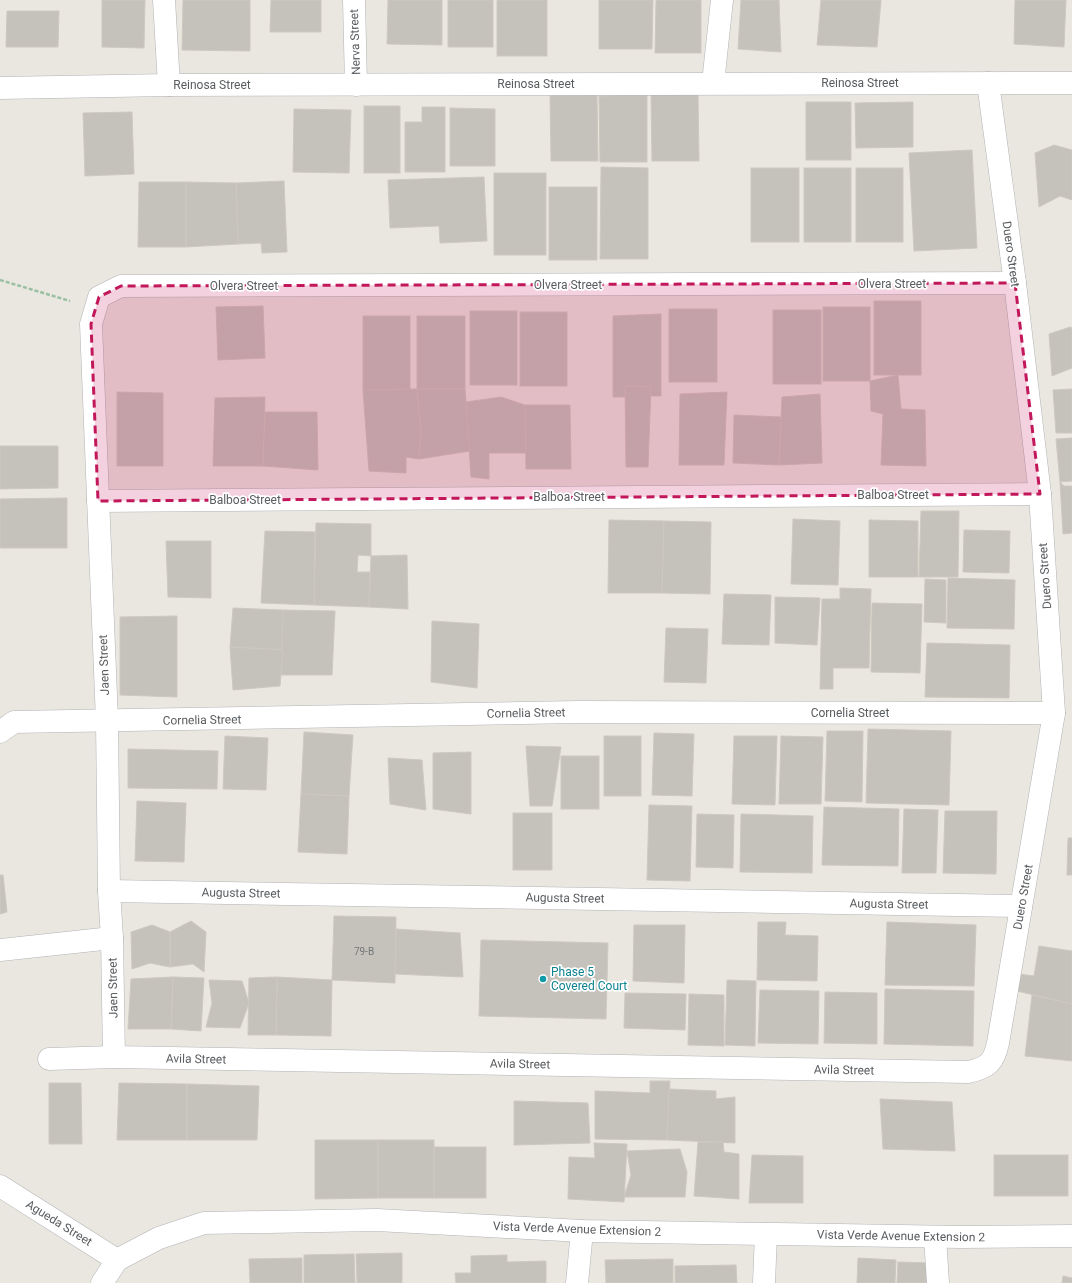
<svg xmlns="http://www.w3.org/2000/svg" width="1072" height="1283" viewBox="0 0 1072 1283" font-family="Roboto,sans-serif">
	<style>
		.building { fill: #c5c2bc; stroke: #cec9bf }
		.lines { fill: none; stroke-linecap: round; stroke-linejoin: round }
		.minor-casing { stroke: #b0b3b6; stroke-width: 23 }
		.path { stroke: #99c0a2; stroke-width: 2.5; stroke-dasharray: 4 2; stroke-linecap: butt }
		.minor { stroke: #fff; stroke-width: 22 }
		.marked { fill: #c2185b; fill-opacity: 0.2; stroke: #c2185b; stroke-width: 3; stroke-dasharray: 8 5; stroke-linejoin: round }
		.culture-dot { fill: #0f9aa8; stroke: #fff; stroke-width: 1.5 }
		.labels { text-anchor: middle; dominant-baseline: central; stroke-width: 3.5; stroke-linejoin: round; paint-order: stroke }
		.number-label { font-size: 10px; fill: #747676 }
		.street-label { font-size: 12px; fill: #595c5f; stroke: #fff }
		.culture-label { font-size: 12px; fill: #0d838f; stroke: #fff; text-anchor: start }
	</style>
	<rect width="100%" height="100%" fill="#eae7e0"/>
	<!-- building -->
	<g class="building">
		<path d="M102,0H145L144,48L102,47Z"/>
		<path d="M183,0H250V51L182,50Z"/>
		<path d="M271,0H321V32H270Z"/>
		<path d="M388,0H442V45L387,44Z"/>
		<rect x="448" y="0" width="45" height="47"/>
		<rect x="497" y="0" width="50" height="56"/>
		<path d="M599,0H653L652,49H599Z"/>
		<path d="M656,0H701V53H655Z"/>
		<path d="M741,0H779L781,52L738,49Z"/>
		<path d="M821,0H881L877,47L817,45Z"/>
		<path d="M1015,0H1066L1064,47L1014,44Z"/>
		<path d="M7,11H59L58,47H6Z"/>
		<path d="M550,94H597L598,161H551Z"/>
		<path d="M651,94H698L699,161H652Z"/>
		<path d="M647,95V162H600L599,96Z"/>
		<rect x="806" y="102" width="45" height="58"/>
		<path d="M913,102V147L856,148L855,103Z"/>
		<rect x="364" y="106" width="36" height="67"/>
		<path d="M422,107H445V172H405V122H422Z"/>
		<path d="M450,108L495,109V166H450Z"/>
		<path d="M294,109L351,110L349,173L293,172Z"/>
		<path d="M132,112L134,174L85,176L83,113Z"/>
		<path d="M1054,145L1072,150V200L1060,196L1039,207L1035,153Z"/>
		<path d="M972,150L977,248L914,251L909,153Z"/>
		<path d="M601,167L648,168V259H600Z"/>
		<rect x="751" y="168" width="48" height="74"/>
		<rect x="804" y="168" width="47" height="74"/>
		<rect x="856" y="168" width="47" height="74"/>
		<rect x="494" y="173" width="52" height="82"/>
		<path d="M484,177L487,241L440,243L439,226L390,228L388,180Z"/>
		<path d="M284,181L287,252L262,253L261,243L238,244L236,183Z"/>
		<path d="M139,182H186V247H138Z"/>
		<path d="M186,182L236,183L238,244L186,247Z"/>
		<rect x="549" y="187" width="48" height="73"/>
		<rect x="874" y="301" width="47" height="74"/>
		<path d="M263,306L265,358L218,360L216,307Z"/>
		<rect x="823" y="307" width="47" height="74"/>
		<rect x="669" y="309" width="48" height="73"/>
		<rect x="773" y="310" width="48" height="74"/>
		<rect x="470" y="311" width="47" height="74"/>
		<rect x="520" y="312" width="47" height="74"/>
		<path d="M661,314V396H650L651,387L625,386V397H613V316Z"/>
		<rect x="363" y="316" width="47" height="74"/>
		<rect x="417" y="316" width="48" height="73"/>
		<path d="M1070,327L1072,328V368L1052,376L1049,334Z"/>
		<path d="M898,375L901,409L925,410L926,466L881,465L883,414L871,411L870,381Z"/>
		<path d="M625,386L651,387L648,467H626Z"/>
		<path d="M417,389L421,432L419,459L406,457V473L369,471L363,390Z"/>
		<path d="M417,389H465L470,451L419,459L421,432Z"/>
		<path d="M1072,389V433H1056L1053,390Z"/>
		<path d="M117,392L163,393V466H117Z"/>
		<path d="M727,392L724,465H679L680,394Z"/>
		<path d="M820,394L822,463L779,465L782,397Z"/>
		<path d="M265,397L263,466H213L215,398Z"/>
		<path d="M501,397L525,405L526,453H489V479L471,477L466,402Z"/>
		<path d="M525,405H570L571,469H526Z"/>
		<path d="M265,412H317L318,470L263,466Z"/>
		<path d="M734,415L781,417L779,465L733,463Z"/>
		<path d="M1072,438V481L1060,482L1056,439Z"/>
		<path d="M0,446H58V488L0,489Z"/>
		<path d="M1060,482L1064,486H1072V533L1063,534Z"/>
		<path d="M67,498V548H0V499Z"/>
		<path d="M921,511H959L958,577H919Z"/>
		<path d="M793,519L840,521L838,585L791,584Z"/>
		<path d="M609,520L664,521L662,593H608Z"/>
		<path d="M869,520L918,521V577H869Z"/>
		<path d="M664,521L711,522L710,594L662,593Z"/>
		<path d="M316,523L371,524V556L358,555L357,572H370L369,607L314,605Z"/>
		<path d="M964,530L1010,531L1009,573L963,572Z"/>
		<path d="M265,531L315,532L314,605L261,603Z"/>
		<path d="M166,541H211V598L168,597Z"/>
		<path d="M407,555L408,609L369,607L371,556Z"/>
		<path d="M948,578L1015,580L1014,629L947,628Z"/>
		<path d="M925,579L946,580V623L924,622Z"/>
		<path d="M840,588L871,589L869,668H833V689H820L822,599H840Z"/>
		<path d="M724,594L771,595L769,645L722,644Z"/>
		<path d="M775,597L820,598L817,645L775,643Z"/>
		<path d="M872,603L922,604L920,673L871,672Z"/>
		<path d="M233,608L283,610V650L230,647Z"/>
		<path d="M283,610L335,611L332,675H281Z"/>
		<path d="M177,616V697L120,695V617Z"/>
		<path d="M432,621L479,624L477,688L431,682Z"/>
		<path d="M666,628L708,629L706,683L664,682Z"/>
		<path d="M927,643L1010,645L1009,698L925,697Z"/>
		<path d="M230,647L283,650L280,686L233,690Z"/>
		<path d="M868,729L951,731L949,805L866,803Z"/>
		<path d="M827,731H863L862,802L825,801Z"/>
		<path d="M304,732L353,735L349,796L301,794Z"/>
		<path d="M654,733L694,734L692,796L652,795Z"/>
		<path d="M225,736L268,738L266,790L223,789Z"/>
		<rect x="604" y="736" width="37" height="60"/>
		<path d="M734,736H777L775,805L732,804Z"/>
		<path d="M781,736L823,737L821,804H779Z"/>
		<path d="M526,746L561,747L552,806H530Z"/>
		<path d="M128,749L218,751L217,789L128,788Z"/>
		<path d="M471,752V814L433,809V753Z"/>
		<rect x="561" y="756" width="38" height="53"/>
		<path d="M388,758L422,760L426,810L390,804Z"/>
		<path d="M301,794L349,796L347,854L298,852Z"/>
		<path d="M137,801L186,803L184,862L135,861Z"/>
		<path d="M649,805L692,806L690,881L647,880Z"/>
		<path d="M824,807L899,809L898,866L822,865Z"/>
		<path d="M904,809L938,810L936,873H902Z"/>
		<path d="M945,811H997L996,874L943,873Z"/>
		<rect x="513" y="813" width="39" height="57"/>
		<path d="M697,814L734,815L733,868L696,867Z"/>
		<path d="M741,814L813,816L812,873L740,872Z"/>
		<path d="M1068,838H1072V875H1067Z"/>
		<path d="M0,875H3L7,912L0,914Z"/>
		<path d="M334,916L396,917L395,983L332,980Z"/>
		<path d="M191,921L206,932L204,972L193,964L170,967V932Z"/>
		<path d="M758,922H786L785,935L818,936L817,981L757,980Z"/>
		<path d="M887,922L976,925L974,986L885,985Z"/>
		<path d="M152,925L170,932V967L150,963L132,969L131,932Z"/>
		<path d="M634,925H685L684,983L633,981Z"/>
		<path d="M396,929L460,933L463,977L395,974Z"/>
		<path d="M481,940L608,943L606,1019L479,1016Z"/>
		<path d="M1039,946L1072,951V1004L1017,991L1018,974L1034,976Z"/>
		<path d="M173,977L204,978L201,1031L171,1029Z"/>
		<path d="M173,977L171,1029H128L131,979Z"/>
		<path d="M277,977L332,980L331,1036L276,1035Z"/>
		<path d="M277,977L276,1035H248L249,978Z"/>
		<path d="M209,980L242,981L249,1003L240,1028L206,1027L212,1003Z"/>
		<path d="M727,980L756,981L755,1046L725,1045Z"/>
		<path d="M885,989L974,991L973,1046L884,1044Z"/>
		<path d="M760,990L819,991L818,1044L758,1043Z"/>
		<path d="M825,992L877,993V1044L824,1043Z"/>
		<path d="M625,993L686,994L685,1030L624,1028Z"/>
		<path d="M689,994L724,995V1046L688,1045Z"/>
		<path d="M1032,995L1072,1004V1061L1025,1056Z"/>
		<path d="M650,1081H670L667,1140L595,1139V1091L650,1093Z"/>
		<path d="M49,1083H81L82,1144H49Z"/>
		<path d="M119,1083L187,1084V1140H117Z"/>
		<path d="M187,1084L259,1086L257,1140H187Z"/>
		<path d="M669,1089L716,1091V1099L735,1097V1143L667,1140Z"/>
		<path d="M880,1099L952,1102L955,1151L883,1149Z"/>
		<path d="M514,1101L588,1103L590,1143L514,1145Z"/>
		<path d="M315,1140H378V1198L315,1199Z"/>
		<rect x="378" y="1140" width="56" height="58"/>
		<path d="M698,1142H723L724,1152L739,1154V1199L694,1196Z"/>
		<path d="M594,1143L627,1144L624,1202L568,1199L569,1157L595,1158Z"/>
		<rect x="434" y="1147" width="52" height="51"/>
		<path d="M680,1149L687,1172L685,1197H624L631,1175L627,1151Z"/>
		<path d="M752,1155L803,1156V1203H749Z"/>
		<rect x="994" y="1155" width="74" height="41"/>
		<path d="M402,1253V1283H357L356,1254Z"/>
		<path d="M354,1254L355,1283H304V1255Z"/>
		<path d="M507,1255V1262L546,1261V1283H456L455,1273H471V1256Z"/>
		<path d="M302,1258V1283H250L249,1259Z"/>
		<path d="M858,1258L896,1260L895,1283H857Z"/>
		<path d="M673,1259V1283H606L605,1260Z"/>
		<path d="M898,1262L932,1263L931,1283H897Z"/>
		<path d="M736,1265L737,1283H675V1266Z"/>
		<path d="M1063,1276L1072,1278V1283H1062Z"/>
	</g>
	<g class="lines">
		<!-- minor casing -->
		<g class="minor-casing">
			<g id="minor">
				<path d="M164,0L169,85"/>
				<path d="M354,0L356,85"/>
				<path d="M713,83L722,0"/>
				<path d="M0,88L169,85L1072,83"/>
				<path d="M98,501L1040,494"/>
				<path d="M0,732L14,722L578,712L1054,713"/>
				<path d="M109,891L1021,906"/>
				<path d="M0,950L112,938"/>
				<path d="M114,1057L112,938L109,891L107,721L91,324L99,297L121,286L1015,283"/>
				<path d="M49,1059L114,1057L968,1072C988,1068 994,1062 998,1043L1054,713L1040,494L1015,283L988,83"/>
				<path d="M0,1186L117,1260"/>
				<path d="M935,1237L938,1283"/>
				<path d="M102,1283L117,1260L159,1238L204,1223L377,1220L582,1231L961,1237L1072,1236"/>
				<path d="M577,1283L582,1231"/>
				<path d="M764,1283L766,1234"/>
			</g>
		</g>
		<!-- path -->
		<path class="path" d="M0,280L70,301"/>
		<!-- minor -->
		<use href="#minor" class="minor"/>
	</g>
	<!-- marked area -->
	<path class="marked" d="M1015,283L1040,494L98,501L91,324L99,297L121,286Z"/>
	<!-- markers -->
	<circle class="culture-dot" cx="543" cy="979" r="4"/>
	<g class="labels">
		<!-- number labels -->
		<g class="number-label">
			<text x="364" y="951">79-B</text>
		</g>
		<!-- street labels -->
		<g class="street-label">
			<text transform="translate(355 42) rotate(-92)">Nerva Street</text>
			<text x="860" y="83">Reinosa Street</text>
			<text x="536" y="84">Reinosa Street</text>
			<text x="212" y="85">Reinosa Street</text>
			<text transform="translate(1011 254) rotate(82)">Duero Street</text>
			<text x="892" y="284">Olvera Street</text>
			<text x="568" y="285">Olvera Street</text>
			<text x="244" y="286">Olvera Street</text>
			<text x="893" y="495">Balboa Street</text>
			<text x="569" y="497">Balboa Street</text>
			<text x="245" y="500">Balboa Street</text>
			<text transform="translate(1045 576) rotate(-94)">Duero Street</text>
			<text transform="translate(104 665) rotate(-92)">Jaen Street</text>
			<text transform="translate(526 713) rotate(-1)">Cornelia Street</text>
			<text x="850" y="713">Cornelia Street</text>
			<text transform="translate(202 720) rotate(-1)">Cornelia Street</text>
			<text transform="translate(241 893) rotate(1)">Augusta Street</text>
			<text transform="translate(1023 897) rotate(-80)">Duero Street</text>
			<text transform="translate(565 898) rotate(1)">Augusta Street</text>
			<text transform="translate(889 904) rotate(1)">Augusta Street</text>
			<text transform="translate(113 988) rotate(-91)">Jaen Street</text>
			<text transform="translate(196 1059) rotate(1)">Avila Street</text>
			<text transform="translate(520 1064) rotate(1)">Avila Street</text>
			<text transform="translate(844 1070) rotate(1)">Avila Street</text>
			<text transform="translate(59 1223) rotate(32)">Agueda Street</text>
			<text transform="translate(577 1229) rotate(2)">Vista Verde Avenue Extension 2</text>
			<text transform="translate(901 1236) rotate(1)">Vista Verde Avenue Extension 2</text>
		</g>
		<!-- culture labels -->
		<g class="culture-label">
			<text x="551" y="972">Phase 5<tspan x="551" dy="14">Covered Court</tspan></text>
		</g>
	</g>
</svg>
